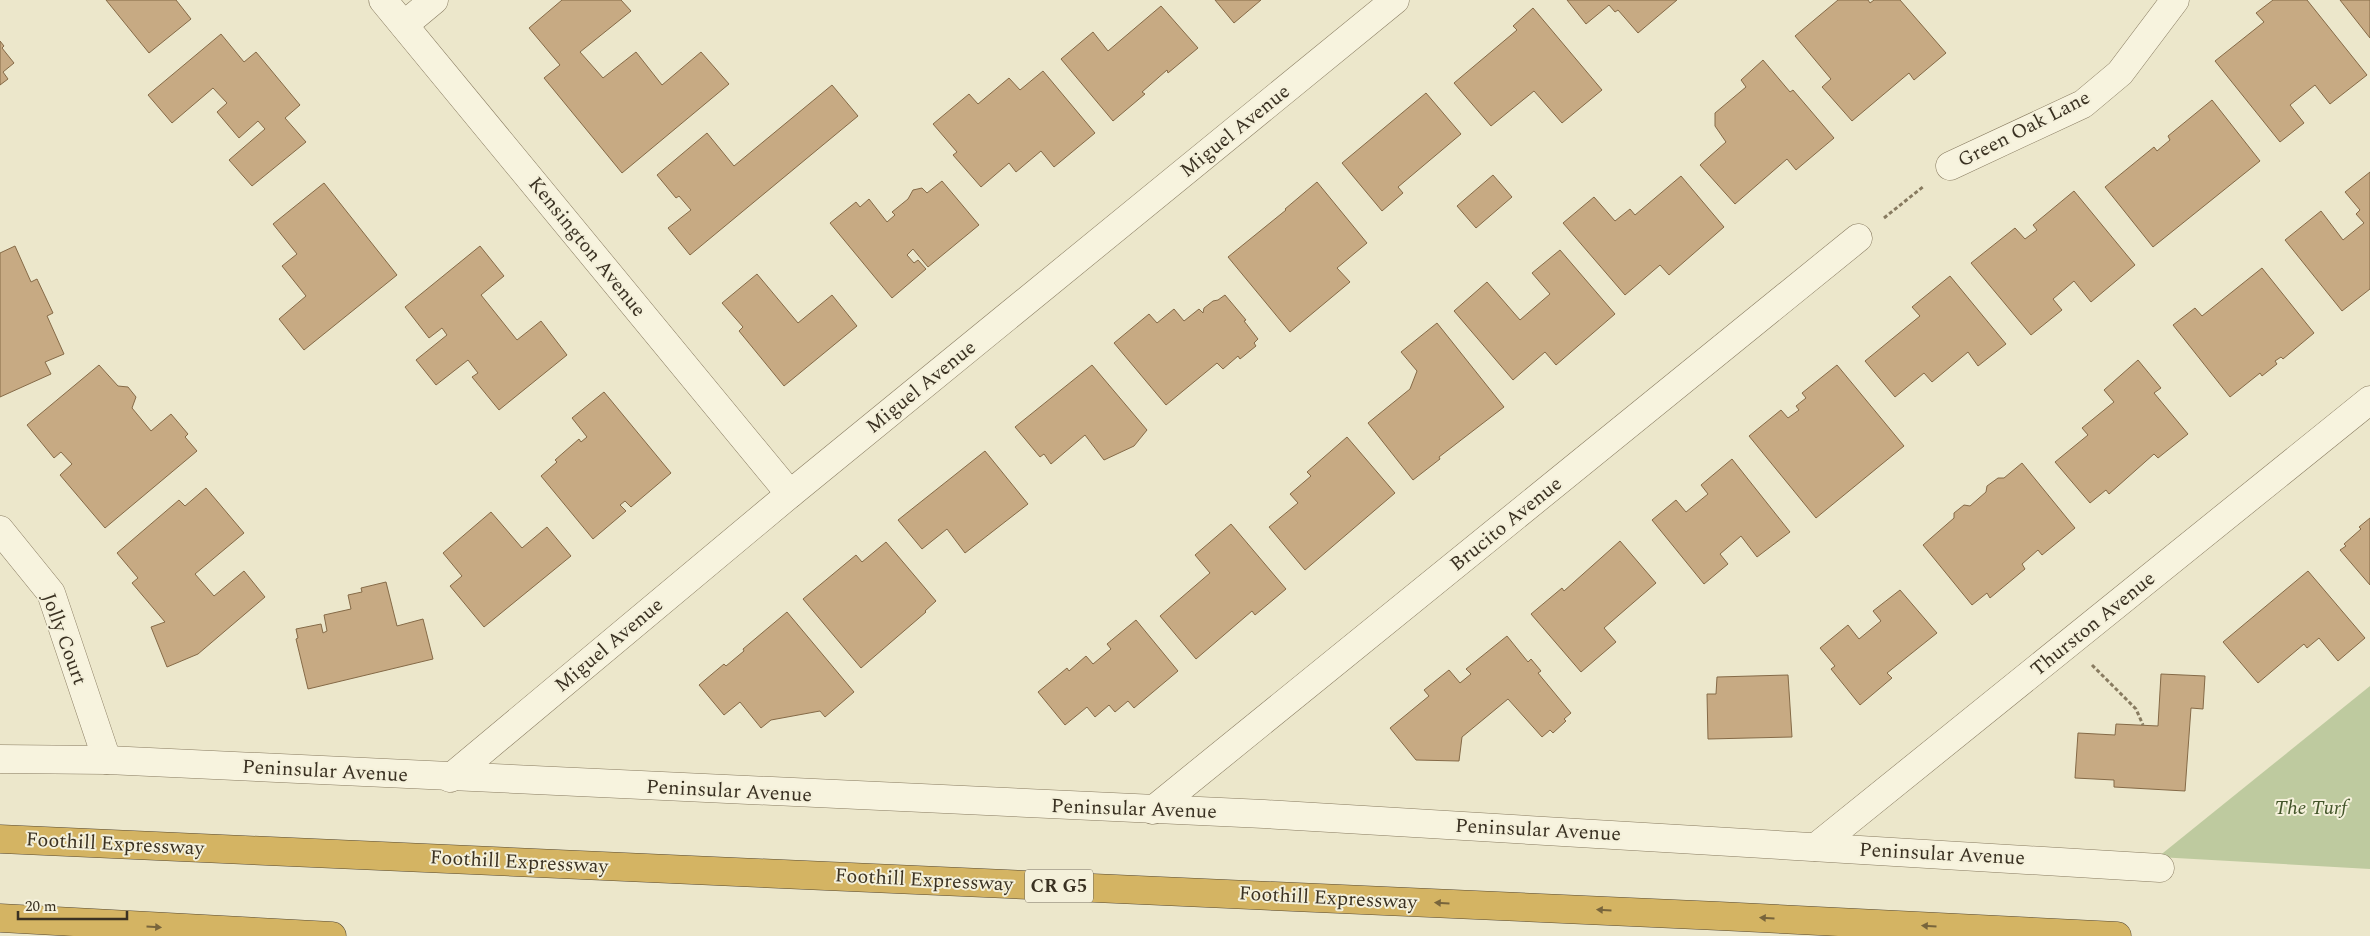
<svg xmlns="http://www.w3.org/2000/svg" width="2370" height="936" viewBox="0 0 2370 936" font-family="Spectral,serif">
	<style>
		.green { fill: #beca9f }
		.building { fill: #c7aa83; stroke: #856a47 }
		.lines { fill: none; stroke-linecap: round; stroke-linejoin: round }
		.minor-casing { stroke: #887b60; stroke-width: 29 }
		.highway-casing { stroke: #564933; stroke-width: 29 }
		.path { stroke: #887b60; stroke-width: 3; stroke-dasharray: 4 2.5; stroke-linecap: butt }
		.minor { stroke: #f7f3de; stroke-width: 28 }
		.highway { stroke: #d4b463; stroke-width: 28 }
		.oneway { fill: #78653c }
		.labels { text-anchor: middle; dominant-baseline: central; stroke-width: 4; stroke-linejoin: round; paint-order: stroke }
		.shield { fill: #f4f0da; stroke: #726a59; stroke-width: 1 }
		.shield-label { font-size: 19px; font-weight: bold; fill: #3a3122 }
		.street-label { font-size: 20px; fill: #3a3122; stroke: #f4f0da }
		.park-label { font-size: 20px; font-style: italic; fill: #43552a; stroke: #f4f0da }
	</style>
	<rect width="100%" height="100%" fill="#ece7cb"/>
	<!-- green -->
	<path class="green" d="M2370,686V869L2158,857Z"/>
	<!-- building -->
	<g class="building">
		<path d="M106,0H176L191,19L149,53Z"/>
		<path d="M562,0H621L631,11L580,52L603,78L636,52L662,85L701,52L729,84L622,173L544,78L560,65L529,28Z"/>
		<path d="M1215,0H1261L1234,23Z"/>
		<path d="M1567,0H1677L1638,33L1618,10L1615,12L1609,5L1586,24Z"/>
		<path d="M1838,0H1868L1870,3L1874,0H1900L1946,53L1914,80L1909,73L1852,121L1822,87L1831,79L1795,36Z"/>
		<path d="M2273,0H2307L2367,75L2330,104L2315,85L2290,105L2304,123L2280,142L2215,61L2264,22L2256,13Z"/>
		<path d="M2340,0H2370V38Z"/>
		<path d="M1161,6L1198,48L1168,73L1167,70L1142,92L1145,94L1113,121L1061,59L1093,32L1108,51Z"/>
		<path d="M1533,8L1602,90L1562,123L1534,91L1491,126L1454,83L1517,30L1513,26Z"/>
		<path d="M221,34L244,62L256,52L300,105L285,118L306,142L252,186L229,160L265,129L258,121L239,138L217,112L227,103L213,88L172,123L148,95Z"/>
		<path d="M0,41L4,46L2,48L14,63L3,72L8,79L0,85Z"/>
		<path d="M1763,60L1790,92L1793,90L1834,138L1796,170L1787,159L1735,204L1700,165L1726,142L1715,126V113L1746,87L1741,80Z"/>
		<path d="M1043,71L1095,133L1054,167L1041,151L1016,172L1009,163L981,187L953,155L957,152L933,124L969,94L978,104L1009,78L1020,90Z"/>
		<path d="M832,85L858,116L690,255L668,228L691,210L679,196L676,198L657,175L707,133L734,166Z"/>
		<path d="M1426,93L1461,134L1398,187L1403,193L1382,211L1342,163Z"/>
		<path d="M2212,100L2260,161L2153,247L2105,187L2154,147L2157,151L2170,140L2168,136Z"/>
		<path d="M2370,172V289L2342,311L2285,240L2321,211L2343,240L2364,223L2356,214L2360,210L2345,192Z"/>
		<path d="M1493,175L1512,197L1476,228L1457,206Z"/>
		<path d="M1681,176L1724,227L1669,275L1660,265L1625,295L1563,223L1594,197L1615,221L1630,209L1635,215Z"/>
		<path d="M942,181L979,225L928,267L913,249L907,255L914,263L918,260L926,269L892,298L830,223L856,202L860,207L869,199L887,222L895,215L892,212L908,199L913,190L922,188L927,193Z"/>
		<path d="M1317,182L1367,243L1337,268L1350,282L1290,332L1228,257L1286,210L1285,209Z"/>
		<path d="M324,183L397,275L304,350L279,319L306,296L282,266L297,254L273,224Z"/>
		<path d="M2074,191L2135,265L2091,302L2074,281L2053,299L2062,310L2031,335L1971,263L2015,228L2025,239L2037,230L2033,225Z"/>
		<path d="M15,246L31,282L37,279L53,313L47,316L64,354L45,362L51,374L0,397V253Z"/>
		<path d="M480,246L504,276L481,295L517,340L541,321L567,355L499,410L472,377L478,373L468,360L436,385L416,360L447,335L442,328L429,338L405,307Z"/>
		<path d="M1560,250L1615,314L1556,365L1545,352L1513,380L1454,311L1487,282L1520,320L1550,294L1532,273Z"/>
		<path d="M2262,268L2314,333L2283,359L2281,357L2275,361L2277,364L2262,376L2260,373L2230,397L2173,325L2195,308L2202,316Z"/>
		<path d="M757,274L798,323L832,295L857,326L784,386L739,331L743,327L722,303Z"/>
		<path d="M1950,276L2006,344L1978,366L1968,352L1932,382L1924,373L1895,397L1865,361L1920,316L1912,307Z"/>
		<path d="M1225,295L1246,320L1244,321L1258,339L1254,343L1256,346L1240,359L1238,356L1223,369L1217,363L1166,405L1114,343L1149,314L1157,323L1174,309L1184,321L1199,309L1203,313L1204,308L1213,301L1218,300Z"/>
		<path d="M1437,323L1504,407L1439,457L1440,459L1413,480L1368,423L1410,389L1417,371L1401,352Z"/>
		<path d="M2138,360L2161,388L2154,393L2188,434L2158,458L2154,454L2109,494L2106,490L2090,503L2055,462L2088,435L2082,428L2114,402L2104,390Z"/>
		<path d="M99,365L118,386L128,387L136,397L132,408L151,431L171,414L188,434L185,437L197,451L105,528L60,475L72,464L61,452L54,458L27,425Z"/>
		<path d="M1092,365L1147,430L1134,446L1104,460L1085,435L1051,464L1044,454L1040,457L1015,427Z"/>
		<path d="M1837,365L1904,446L1816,518L1749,436L1781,410L1788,418L1799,410L1796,406L1806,398L1802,393Z"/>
		<path d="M604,392L671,473L631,507L625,501L620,505L626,511L593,539L541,476L557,462L555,460L579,439L581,442L587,437L572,418Z"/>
		<path d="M1347,437L1395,493L1305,570L1269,527L1298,503L1290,494L1311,476L1307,472Z"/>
		<path d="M985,451L1028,504L965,553L947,529L922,549L898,520Z"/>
		<path d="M1732,459L1790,532L1757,557L1741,536L1720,554L1728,564L1704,584L1652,520L1676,500L1686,512L1708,494L1701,485Z"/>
		<path d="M2022,463L2075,528L2042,555L2038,550L2022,564L2025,569L1990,598L1987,593L1972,605L1923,545L1954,518V513L1964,505L1970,506L1986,492L1987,486L1998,478H2004Z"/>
		<path d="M206,488L244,533L195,574L214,596L244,571L265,597L198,654L167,667L151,627L165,622L132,583L138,578L117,553L179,500L185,506Z"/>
		<path d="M491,512L522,548L547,527L571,556L484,627L450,586L462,576L443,553Z"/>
		<path d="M2370,518V585L2340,550L2346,546L2344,544L2361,529L2359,527Z"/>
		<path d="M1231,524L1286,589L1255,615L1252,611L1196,659L1160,616L1210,573L1195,555Z"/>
		<path d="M1620,541L1656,583L1604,628L1616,642L1581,672L1531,614L1562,588L1564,591Z"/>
		<path d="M886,542L936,601L925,611L926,612L861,668L803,599L856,555L862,562Z"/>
		<path d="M2308,571L2365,638L2338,661L2319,638L2307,648L2304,644L2258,683L2223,642Z"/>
		<path d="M386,582L397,626L423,619L433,659L308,689L296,639L298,638L296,629L321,624L323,633L327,631L324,615L351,609L348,595L362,592L361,588Z"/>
		<path d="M1900,590L1937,633L1887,673L1892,678L1860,705L1831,669L1835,666L1820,648L1848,625L1859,639L1881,621L1873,611Z"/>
		<path d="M787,612L854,692L825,717L820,711L771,720L761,728L740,702L724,715L699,685L724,664L726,666L744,651L743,649Z"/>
		<path d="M1136,620L1178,671L1134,708L1128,701L1115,712L1109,705L1095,717L1087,707L1065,725L1038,692L1067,668L1069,671L1086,656L1093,664L1111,649L1107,644Z"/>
		<path d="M1507,636L1528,662L1531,659L1541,671L1538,673L1571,713L1564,719L1566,721L1553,733L1550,730L1542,737L1508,699L1462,737L1459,761L1416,760L1390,728L1429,696L1424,690L1449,670L1460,683L1471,674L1466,669Z"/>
		<path d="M2161,674L2205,676L2203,709L2191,708L2185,791L2114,787V780L2075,778L2078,733L2115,735L2116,724L2158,726Z"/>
		<path d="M1788,675L1792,737L1708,739L1707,694H1716L1717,677Z"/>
	</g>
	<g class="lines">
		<!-- minor casing -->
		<g class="minor-casing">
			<g id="minor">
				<path d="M383,0L790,494"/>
				<path d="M404,25L434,0"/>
				<path d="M1950,166L2083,104L2120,73L2175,0"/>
				<path d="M0,530L51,593L107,760"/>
				<path d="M0,759L107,760L1264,814L2160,868"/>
				<path d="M450,778L790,494L1395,0"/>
				<path d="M1153,810L1858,238"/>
				<path d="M1816,847L2370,400"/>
			</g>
		</g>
		<!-- highway casing -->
		<g class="highway-casing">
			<g id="highway">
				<path d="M0,839L1719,916L2117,936"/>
				<path d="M0,918L332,936"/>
			</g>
		</g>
		<!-- path -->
		<g class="path">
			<path d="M1884,218L1924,186"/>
			<path d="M2092,665L2136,709L2143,725"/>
		</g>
		<!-- minor -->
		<use href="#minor" class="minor"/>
		<!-- highway -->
		<use href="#highway" class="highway"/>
	</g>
	<!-- one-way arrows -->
	<defs><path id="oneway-solid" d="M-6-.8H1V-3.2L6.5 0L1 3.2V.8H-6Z" transform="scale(1.25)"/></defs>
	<g class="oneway">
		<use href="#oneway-solid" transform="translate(1442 903) rotate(-177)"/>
		<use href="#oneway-solid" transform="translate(1604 910) rotate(-177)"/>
		<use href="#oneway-solid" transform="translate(1767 918) rotate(-177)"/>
		<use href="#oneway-solid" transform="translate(1929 926) rotate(-177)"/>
		<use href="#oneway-solid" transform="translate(154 927) rotate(3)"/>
	</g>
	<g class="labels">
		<!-- shield labels -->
		<rect class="shield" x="1025" y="869.5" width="68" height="33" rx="4"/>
		<g class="shield-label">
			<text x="1059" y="886">CR G5</text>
		</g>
		<!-- street labels -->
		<g class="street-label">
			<text transform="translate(2024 129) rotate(-27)">Green Oak Lane</text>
			<text transform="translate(1235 131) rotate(-39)">Miguel Avenue</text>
			<text transform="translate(587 247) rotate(51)">Kensington Avenue</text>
			<text transform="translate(921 387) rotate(-39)">Miguel Avenue</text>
			<text transform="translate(1506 524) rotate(-39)">Brucito Avenue</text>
			<text transform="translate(2093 624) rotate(-39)">Thurston Avenue</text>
			<text transform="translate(64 639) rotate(70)">Jolly Court</text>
			<text transform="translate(609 645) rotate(-40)">Miguel Avenue</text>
			<text transform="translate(325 771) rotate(3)">Peninsular Avenue</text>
			<text transform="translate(729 791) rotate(3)">Peninsular Avenue</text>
			<text transform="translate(1134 809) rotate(2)">Peninsular Avenue</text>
			<text transform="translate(1538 830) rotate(3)">Peninsular Avenue</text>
			<text transform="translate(115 844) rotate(3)">Foothill Expressway</text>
			<text transform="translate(1942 854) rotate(3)">Peninsular Avenue</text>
			<text transform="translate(519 862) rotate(3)">Foothill Expressway</text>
			<text transform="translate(924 880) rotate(3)">Foothill Expressway</text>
			<text transform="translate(1328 898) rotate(3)">Foothill Expressway</text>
		</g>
		<!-- park labels -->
		<g class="park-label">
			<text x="2311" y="808">The Turf</text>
		</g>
	</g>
	<!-- scale -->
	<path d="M18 911v8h109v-8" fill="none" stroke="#3a3122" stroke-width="2.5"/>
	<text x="25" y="911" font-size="15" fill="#3a3122" stroke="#f4f0da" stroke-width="4" paint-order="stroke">20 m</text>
</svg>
